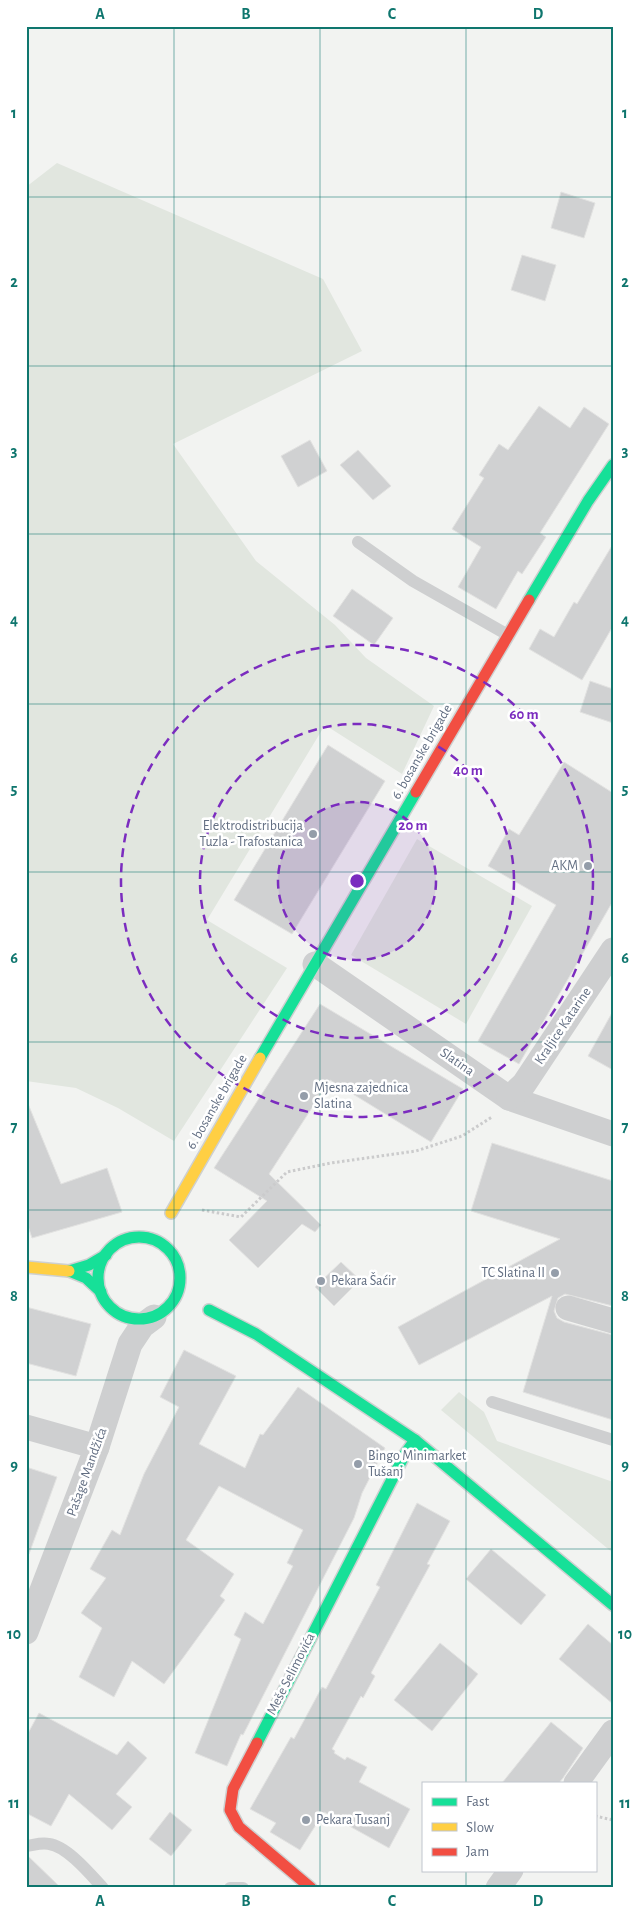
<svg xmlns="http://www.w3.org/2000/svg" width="639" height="1914" viewBox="0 0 639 1914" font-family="'Alegreya Sans',sans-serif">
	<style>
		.green { fill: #e1e6df }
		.building { fill: #d0d1d2; stroke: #e2e2e1 }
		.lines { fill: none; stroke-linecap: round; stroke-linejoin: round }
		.fast-casing { stroke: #ced0d0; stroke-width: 14 }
		.slow-casing { stroke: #ced0d0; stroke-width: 14 }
		.jam-casing { stroke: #ced0d0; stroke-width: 14 }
		.path { stroke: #cbcbcc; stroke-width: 3; stroke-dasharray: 2.5 2.5; stroke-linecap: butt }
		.lane { stroke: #cecfd0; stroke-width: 12 }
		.street { stroke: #cecfd0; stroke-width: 25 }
		.fast { stroke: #16e098; stroke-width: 11 }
		.slow { stroke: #ffcf43; stroke-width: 11 }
		.jam { stroke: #f24e42; stroke-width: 11 }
		.grid { fill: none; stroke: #0f766e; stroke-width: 1; stroke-opacity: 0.55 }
		.ring { fill: none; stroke: #7b2cbf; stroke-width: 2.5; stroke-dasharray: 9 6 }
		.poi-dot { fill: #949da9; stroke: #fff; stroke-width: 2 }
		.labels { text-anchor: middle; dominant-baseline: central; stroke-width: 5; stroke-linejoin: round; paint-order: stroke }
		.street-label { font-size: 14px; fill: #626e82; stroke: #fff }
		.poi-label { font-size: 14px; fill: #626e82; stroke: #fff; text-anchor: start }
		.centre { fill: #7b2cbf; stroke: #fff; stroke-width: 2.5 }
		.ring-label { font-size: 15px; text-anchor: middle; font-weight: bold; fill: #7b2cbf; stroke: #fff; stroke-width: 5; stroke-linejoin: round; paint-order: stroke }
		.neatline { fill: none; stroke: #0f766e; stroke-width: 2 }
		.grid-label { font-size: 16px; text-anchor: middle; font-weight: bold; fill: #0f766e }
	</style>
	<rect width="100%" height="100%" fill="#f2f3f1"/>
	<!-- green -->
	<g class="green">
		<path d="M57,163L323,279L362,351L173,444L256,561L335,625L366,658L434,706L402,774L325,725L207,920L287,968L174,1141L118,1108L76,1088L26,1081V187Z"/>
		<path d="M417,839L532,906L466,1024L351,955Z"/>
		<path d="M459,1392L484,1412L497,1441L613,1482V1553L441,1410Z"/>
	</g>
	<!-- building -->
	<g class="building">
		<path d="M561,192L595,203L584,238L551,228Z"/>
		<path d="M522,255L556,265L545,301L511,290Z"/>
		<path d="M539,406L570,428L584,407L609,424L540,533L546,537L522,574L518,571L496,609L458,587L481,547L452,529L484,478L479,475L499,444L508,450Z"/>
		<path d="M310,440L327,471L298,487L281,456Z"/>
		<path d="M358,450L391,486L373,500L340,465Z"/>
		<path d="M613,544V626L582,680L529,649L540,629L554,637L574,602L577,604Z"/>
		<path d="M352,589L393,618L374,645L333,616Z"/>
		<path d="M590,681L613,689V723L580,712Z"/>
		<path d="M328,745L385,781L292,934L234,900Z"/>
		<path d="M564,762L613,793V901L519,1064L478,1041L556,905L488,866L509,829L519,835Z"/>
		<path d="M320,1004L463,1089L431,1142L330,1080L269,1174L321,1225L315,1232L302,1224L258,1268L229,1240L267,1201L214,1168Z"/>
		<path d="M613,1011V1070L588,1056Z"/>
		<path d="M26,1099L61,1184L107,1168L122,1212L32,1238L26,1220Z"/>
		<path d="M492,1143L613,1181V1306L565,1294L558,1298L554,1311L557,1318L564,1322L613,1335V1420L523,1392L552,1296L419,1365L398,1327L560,1239L471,1211Z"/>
		<path d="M341,1262L360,1280L334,1306L315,1287Z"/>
		<path d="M26,1307L91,1324L76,1376L26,1363Z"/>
		<path d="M184,1350L236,1376L199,1444L245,1468L260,1434L263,1435L298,1387L385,1448L362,1493L354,1518L243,1735L241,1734L227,1766L195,1753L241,1639L234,1635L245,1612L263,1624L293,1566L287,1563L303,1530L219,1486L186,1540L234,1574L220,1596L225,1600L164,1684L132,1661L114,1697L79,1677L102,1628L81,1613L106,1578L90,1569L112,1530L120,1535L144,1474L179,1407L160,1397Z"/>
		<path d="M26,1467L57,1477L29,1554L26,1553Z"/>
		<path d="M417,1503L450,1521L427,1564L430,1565L371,1673L375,1676L363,1698L361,1696L332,1749L335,1751L334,1753L345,1760L347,1757L367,1767L359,1782L410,1809L389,1848L324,1812L300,1850L270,1832L276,1823L250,1809L291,1737L294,1739L322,1687L326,1689L380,1587L376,1585Z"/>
		<path d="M491,1549L546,1595L521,1625L466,1579Z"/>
		<path d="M588,1624L613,1645V1704L559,1659Z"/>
		<path d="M440,1643L478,1674L432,1731L394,1700Z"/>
		<path d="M39,1713L117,1755L128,1741L147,1758L116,1794L132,1807L112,1830L69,1794L51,1826L26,1813V1737Z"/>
		<path d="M551,1722L583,1748L563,1778L559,1783H502Z"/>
		<path d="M170,1812L192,1830L171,1856L149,1839Z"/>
		<path d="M26,1854L61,1888H26Z"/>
	</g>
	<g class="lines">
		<!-- fast casing -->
		<g class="fast-casing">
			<g id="fast">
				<path d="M529,600L588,501L613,465"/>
				<path d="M260,1058L416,792"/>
				<circle cx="139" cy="1278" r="41"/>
				<path d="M101,1292L86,1278L69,1271L89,1265L106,1255"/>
				<path d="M209,1310L256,1334L415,1440L613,1605"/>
				<path d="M257,1743L405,1454L415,1440"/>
			</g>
		</g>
		<!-- slow casing -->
		<g class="slow-casing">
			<g id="slow">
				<path d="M171,1213L260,1058"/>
				<path d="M26,1267L69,1271"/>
			</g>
		</g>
		<!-- jam casing -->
		<g class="jam-casing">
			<g id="jam">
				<path d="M416,792L529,600"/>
				<path d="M257,1743L233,1789L230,1810L239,1827L311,1888"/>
			</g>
		</g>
		<!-- path -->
		<g class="path">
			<path d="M202,1210L241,1217L287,1172L331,1163L416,1151L462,1136L492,1117"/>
			<path d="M595,1816L613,1820"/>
		</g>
		<!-- lane -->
		<g class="lane">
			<path d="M358,542L413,581L508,635"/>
			<path d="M492,1402L613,1440"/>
			<path d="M26,1846C34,1845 42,1842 49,1844C67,1846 91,1875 103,1888"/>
			<path d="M230,1888H243"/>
		</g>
		<!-- street -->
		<g class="street">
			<path d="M315,964L509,1098L613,1134"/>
			<path d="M509,1098L524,1084L613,950"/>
			<path d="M568,1308L613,1321"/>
			<path d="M26,1427L97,1447"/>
			<path d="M26,1632L97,1447L130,1344L142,1326L154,1317"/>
			<path d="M576,1783L613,1732"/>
			<path d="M498,1888L511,1870"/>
		</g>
		<!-- fast -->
		<use href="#fast" class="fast"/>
		<!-- slow -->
		<use href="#slow" class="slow"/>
		<!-- jam -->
		<use href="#jam" class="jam"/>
	</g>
	<!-- grid -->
	<path class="grid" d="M174,26V1888M320,26V1888M466,26V1783M26,197H613M26,366H613M26,534H613M26,704H613M26,872H613M26,1042H613M26,1210H613M26,1380H613M26,1549H613M26,1718H613M466,1870V1888"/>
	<!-- distance rings -->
	<circle cx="357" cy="881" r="79" fill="#7b2cbf" fill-opacity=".12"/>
	<g class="ring">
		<circle cx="357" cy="881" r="79"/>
		<circle cx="357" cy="881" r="157"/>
		<circle cx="357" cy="881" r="236"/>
	</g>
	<!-- markers -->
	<g class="poi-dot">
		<circle cx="313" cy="834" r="5"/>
		<circle cx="588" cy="866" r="5"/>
		<circle cx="304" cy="1096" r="5"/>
		<circle cx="555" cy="1273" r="5"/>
		<circle cx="321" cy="1281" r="5"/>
		<circle cx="358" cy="1464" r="5"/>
		<circle cx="306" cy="1820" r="5"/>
	</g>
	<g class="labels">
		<!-- street labels -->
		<g class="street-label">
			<text transform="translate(422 752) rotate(-60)">6. bosanske brigade</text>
			<text transform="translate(563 1026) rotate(-56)">Kraljice Katarine</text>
			<text transform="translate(457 1062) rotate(35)">Slatina</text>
			<text transform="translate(217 1102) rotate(-60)">6. bosanske brigade</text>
			<text transform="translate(87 1472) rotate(-70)">Pašage Mandžića</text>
			<text transform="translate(291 1674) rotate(-63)">Meše Selimovića</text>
		</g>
		<!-- poi labels -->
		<g class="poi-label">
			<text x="303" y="826" text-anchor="end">Elektrodistribucija<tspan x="303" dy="16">Tuzla - Trafostanica</tspan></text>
			<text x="578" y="866" text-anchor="end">AKM</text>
			<text x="314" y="1088">Mjesna zajednica<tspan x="314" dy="16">Slatina</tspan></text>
			<text x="545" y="1273" text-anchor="end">TC Slatina II</text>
			<text x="331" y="1281">Pekara Šaćir</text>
			<text x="368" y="1456">Bingo Minimarket<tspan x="368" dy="16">Tušanj</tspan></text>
			<text x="316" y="1820">Pekara Tusanj</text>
		</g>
	</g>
	<circle cx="357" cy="881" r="8" class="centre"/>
	<g class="ring-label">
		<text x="524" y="719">60 m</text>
		<text x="468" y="775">40 m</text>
		<text x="413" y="830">20 m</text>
	</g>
	<!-- border -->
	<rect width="639" height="1914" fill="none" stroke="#ffffff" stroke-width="55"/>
	<!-- legend -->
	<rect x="422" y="1782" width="175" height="90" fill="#ffffff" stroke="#c0c5cd"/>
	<rect x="432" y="1798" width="25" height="8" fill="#16e098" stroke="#c0c5cd"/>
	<text x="466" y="1806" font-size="15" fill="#626e82">Fast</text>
	<rect x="432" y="1823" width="25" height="8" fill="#ffcf43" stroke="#c0c5cd"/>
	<text x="466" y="1832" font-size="15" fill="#626e82">Slow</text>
	<rect x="432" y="1848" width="25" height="8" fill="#f24e42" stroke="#c0c5cd"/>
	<text x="466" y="1856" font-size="15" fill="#626e82">Jam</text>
	<rect x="28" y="28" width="584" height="1858" class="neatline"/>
	<g class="grid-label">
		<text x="100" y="19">A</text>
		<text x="246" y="19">B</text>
		<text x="392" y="19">C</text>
		<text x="538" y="19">D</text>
		<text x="14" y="118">1</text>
		<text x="625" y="118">1</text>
		<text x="14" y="287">2</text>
		<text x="625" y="287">2</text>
		<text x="14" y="456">3</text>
		<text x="625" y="456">3</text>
		<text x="14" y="625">4</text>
		<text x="625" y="625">4</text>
		<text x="14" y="794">5</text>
		<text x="625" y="794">5</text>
		<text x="14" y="963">6</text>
		<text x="625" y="963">6</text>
		<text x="14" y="1132">7</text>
		<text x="625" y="1132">7</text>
		<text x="14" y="1301">8</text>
		<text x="625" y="1301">8</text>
		<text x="14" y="1470">9</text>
		<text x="625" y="1470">9</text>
		<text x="14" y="1639">10</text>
		<text x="625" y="1639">10</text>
		<text x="14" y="1808">11</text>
		<text x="625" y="1808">11</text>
		<text x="100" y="1906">A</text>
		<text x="246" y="1906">B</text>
		<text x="392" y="1906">C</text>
		<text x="538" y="1906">D</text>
	</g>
</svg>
